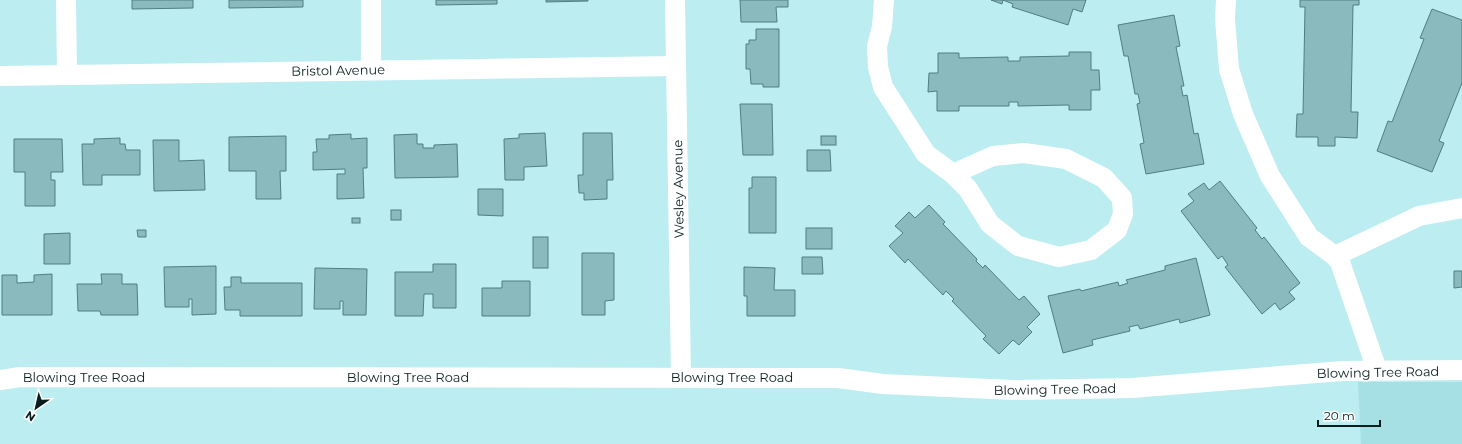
<svg xmlns="http://www.w3.org/2000/svg" width="1462" height="444" viewBox="0 0 1462 444" font-family="Montserrat,sans-serif">
	<style>
		.built { fill: #a6e0e4 }
		.building { fill: #8ababe; stroke: #507e81 }
		.lines { fill: none; stroke-linecap: round; stroke-linejoin: round }
		.minor { stroke: #fff; stroke-width: 20 }
		.labels { text-anchor: middle; dominant-baseline: central; stroke-width: 3.5; stroke-linejoin: round; paint-order: stroke }
		.street-label { font-size: 13px; fill: #0a1d1e; stroke: #fff }
	</style>
	<rect width="100%" height="100%" fill="#bcedf1"/>
	<!-- built -->
	<path class="built" d="M1358,382H1462V444H1361Z"/>
	<!-- building -->
	<g class="building">
		<path d="M132,0H193V8L132,9Z"/>
		<path d="M229,0H303V7L229,8Z"/>
		<path d="M436,0H497V4L436,5Z"/>
		<path d="M546,0H588V1L546,2Z"/>
		<path d="M740,0H788V7H776L777,22H741Z"/>
		<path d="M991,0H1086L1082,12L1073,9L1068,25L1012,7L1013,4L1003,0L1002,4Z"/>
		<path d="M1300,0H1359V5H1353L1351,112H1358L1357,138L1335,137V146H1318V137H1296L1297,114H1303L1305,7H1300Z"/>
		<path d="M1432,9L1462,20V83L1439,141L1444,143L1432,172L1377,151L1388,121L1392,122L1424,39L1420,38Z"/>
		<path d="M1174,15L1180,46L1176,47L1184,86H1181L1183,96L1187,95L1194,134L1198,133L1204,164L1146,174L1140,144L1144,143L1137,104L1140,103L1138,94H1135L1128,56H1124L1118,25Z"/>
		<path d="M756,29H779V87H763V84H751L750,69H746V44H749V40H756Z"/>
		<path d="M1069,52H1091V70H1099L1100,90H1091V110H1069V105L1018,106V102H1009V106H959V111H937V91L928,92L929,73H938V53H959V58L1008,57V61H1020V57L1069,56Z"/>
		<path d="M740,104H772L773,155H743Z"/>
		<path d="M545,133L547,166L524,167V180H505L504,139L519,138V134Z"/>
		<path d="M583,133H612L613,180H607V199L584,200V193H579L578,175H583Z"/>
		<path d="M351,134V139L367,138V168H363L364,198L337,199V174H345V169L313,170V152H317L316,139H329V135Z"/>
		<path d="M417,134V144H423V148H434V145L457,144L458,177L395,178L394,135Z"/>
		<path d="M286,136V171H280L281,199H256V171H229V137Z"/>
		<rect x="821" y="136" width="15" height="9"/>
		<path d="M120,138V144H125L126,150H140V175H102V185H83L82,144H94V139Z"/>
		<path d="M14,139H62L63,172H51V180H55V206H25V172H14Z"/>
		<path d="M153,140H179V161L204,160L205,190L154,191Z"/>
		<path d="M807,150H830L831,171H807Z"/>
		<path d="M752,177H776V233H749V188H752Z"/>
		<path d="M1220,181L1257,228L1255,230L1262,239L1264,237L1300,283L1289,292L1295,299L1280,310L1275,303L1262,314L1225,267L1228,265L1222,256L1218,259L1181,211L1194,201L1188,194L1204,183L1209,190Z"/>
		<path d="M478,189H503V216L478,215Z"/>
		<path d="M929,205L945,222L943,224L977,259L976,261L983,268L985,265L1019,300L1024,296L1040,314L1027,327L1032,332L1019,345L1013,340L999,354L983,339L986,336L952,301L954,299L946,291L943,295L908,259L905,263L889,246L903,233L895,226L909,212L915,218Z"/>
		<rect x="391" y="210" width="10" height="10"/>
		<rect x="352" y="218" width="8" height="5"/>
		<rect x="806" y="228" width="26" height="21"/>
		<path d="M137,230H146V237H138Z"/>
		<path d="M70,233V264H44V234Z"/>
		<rect x="533" y="237" width="15" height="31"/>
		<path d="M582,253H614V300L605,301V315H582Z"/>
		<path d="M802,257H822L823,274H802Z"/>
		<path d="M1196,258L1210,315L1180,323L1179,319L1140,329L1138,325L1129,327L1130,331L1092,340L1093,345L1063,353L1048,296L1080,289L1081,291L1118,282L1119,286L1128,283L1126,280L1165,270V266Z"/>
		<path d="M433,264H456V308H433V294H424L423,316H395V272H433Z"/>
		<path d="M216,266V314L192,315V299H189V307H165L164,267Z"/>
		<path d="M744,267L775,268L774,290H795V316H747V296H744Z"/>
		<path d="M315,268L367,269L366,315H343V301H340V309H314Z"/>
		<path d="M1454,271H1462V287L1454,288Z"/>
		<path d="M52,274V315H2V275H17V283L34,282V275Z"/>
		<path d="M101,274H122V284H137L138,315H101L100,311H78L77,284H102Z"/>
		<path d="M231,277H241V283H302V316H240V310H225L224,287H231Z"/>
		<path d="M502,281H530V316H482V288H502Z"/>
	</g>
	<g class="lines">
		<!-- minor -->
		<g class="minor">
			<path d="M66,0L67,74"/>
			<path d="M371,0V69"/>
			<path d="M675,0L681,377"/>
			<path d="M884,0L882,27L877,46L878,67L883,87L926,154L953,174L968,189L990,224L1018,246L1059,257L1091,250L1117,230L1123,214L1122,198L1104,178L1066,159L1024,153L993,156L953,174"/>
			<path d="M1226,0L1225,19L1229,69L1243,114L1270,176L1309,237L1335,256L1340,262L1377,370"/>
			<path d="M0,76L676,66"/>
			<path d="M1335,256L1419,216L1462,208"/>
			<path d="M0,380L20,377L838,378L883,384L1013,390L1132,388L1342,371L1462,370"/>
		</g>
	</g>
	<g class="labels">
		<!-- street labels -->
		<g class="street-label">
			<text transform="translate(338 70) rotate(-1)">Bristol Avenue</text>
			<text transform="translate(678 189) rotate(-91)">Wesley Avenue</text>
			<text transform="translate(1378 372) rotate(-1)">Blowing Tree Road</text>
			<text x="84" y="377">Blowing Tree Road</text>
			<text x="408" y="377">Blowing Tree Road</text>
			<text x="732" y="377">Blowing Tree Road</text>
			<text transform="translate(1055 389) rotate(-1)">Blowing Tree Road</text>
		</g>
	</g>
	<!-- north arrow -->
	<g transform="translate(36 408) rotate(214)" stroke="#ffffff" stroke-width="3" paint-order="stroke">
	<path d="M0-3L7 15L0 10L-7 15Z" fill="#0a1d1e"/>
	<text y="-6" font-size="11" font-weight="bold" text-anchor="middle" fill="#0a1d1e">N</text>
	</g>
	<!-- scale -->
	<path d="M1318 420v6h62v-6" fill="none" stroke="#0a1d1e" stroke-width="2"/>
	<text x="1324" y="420" font-size="12" fill="#0a1d1e" stroke="#ffffff" stroke-width="3" paint-order="stroke">20 m</text>
</svg>
